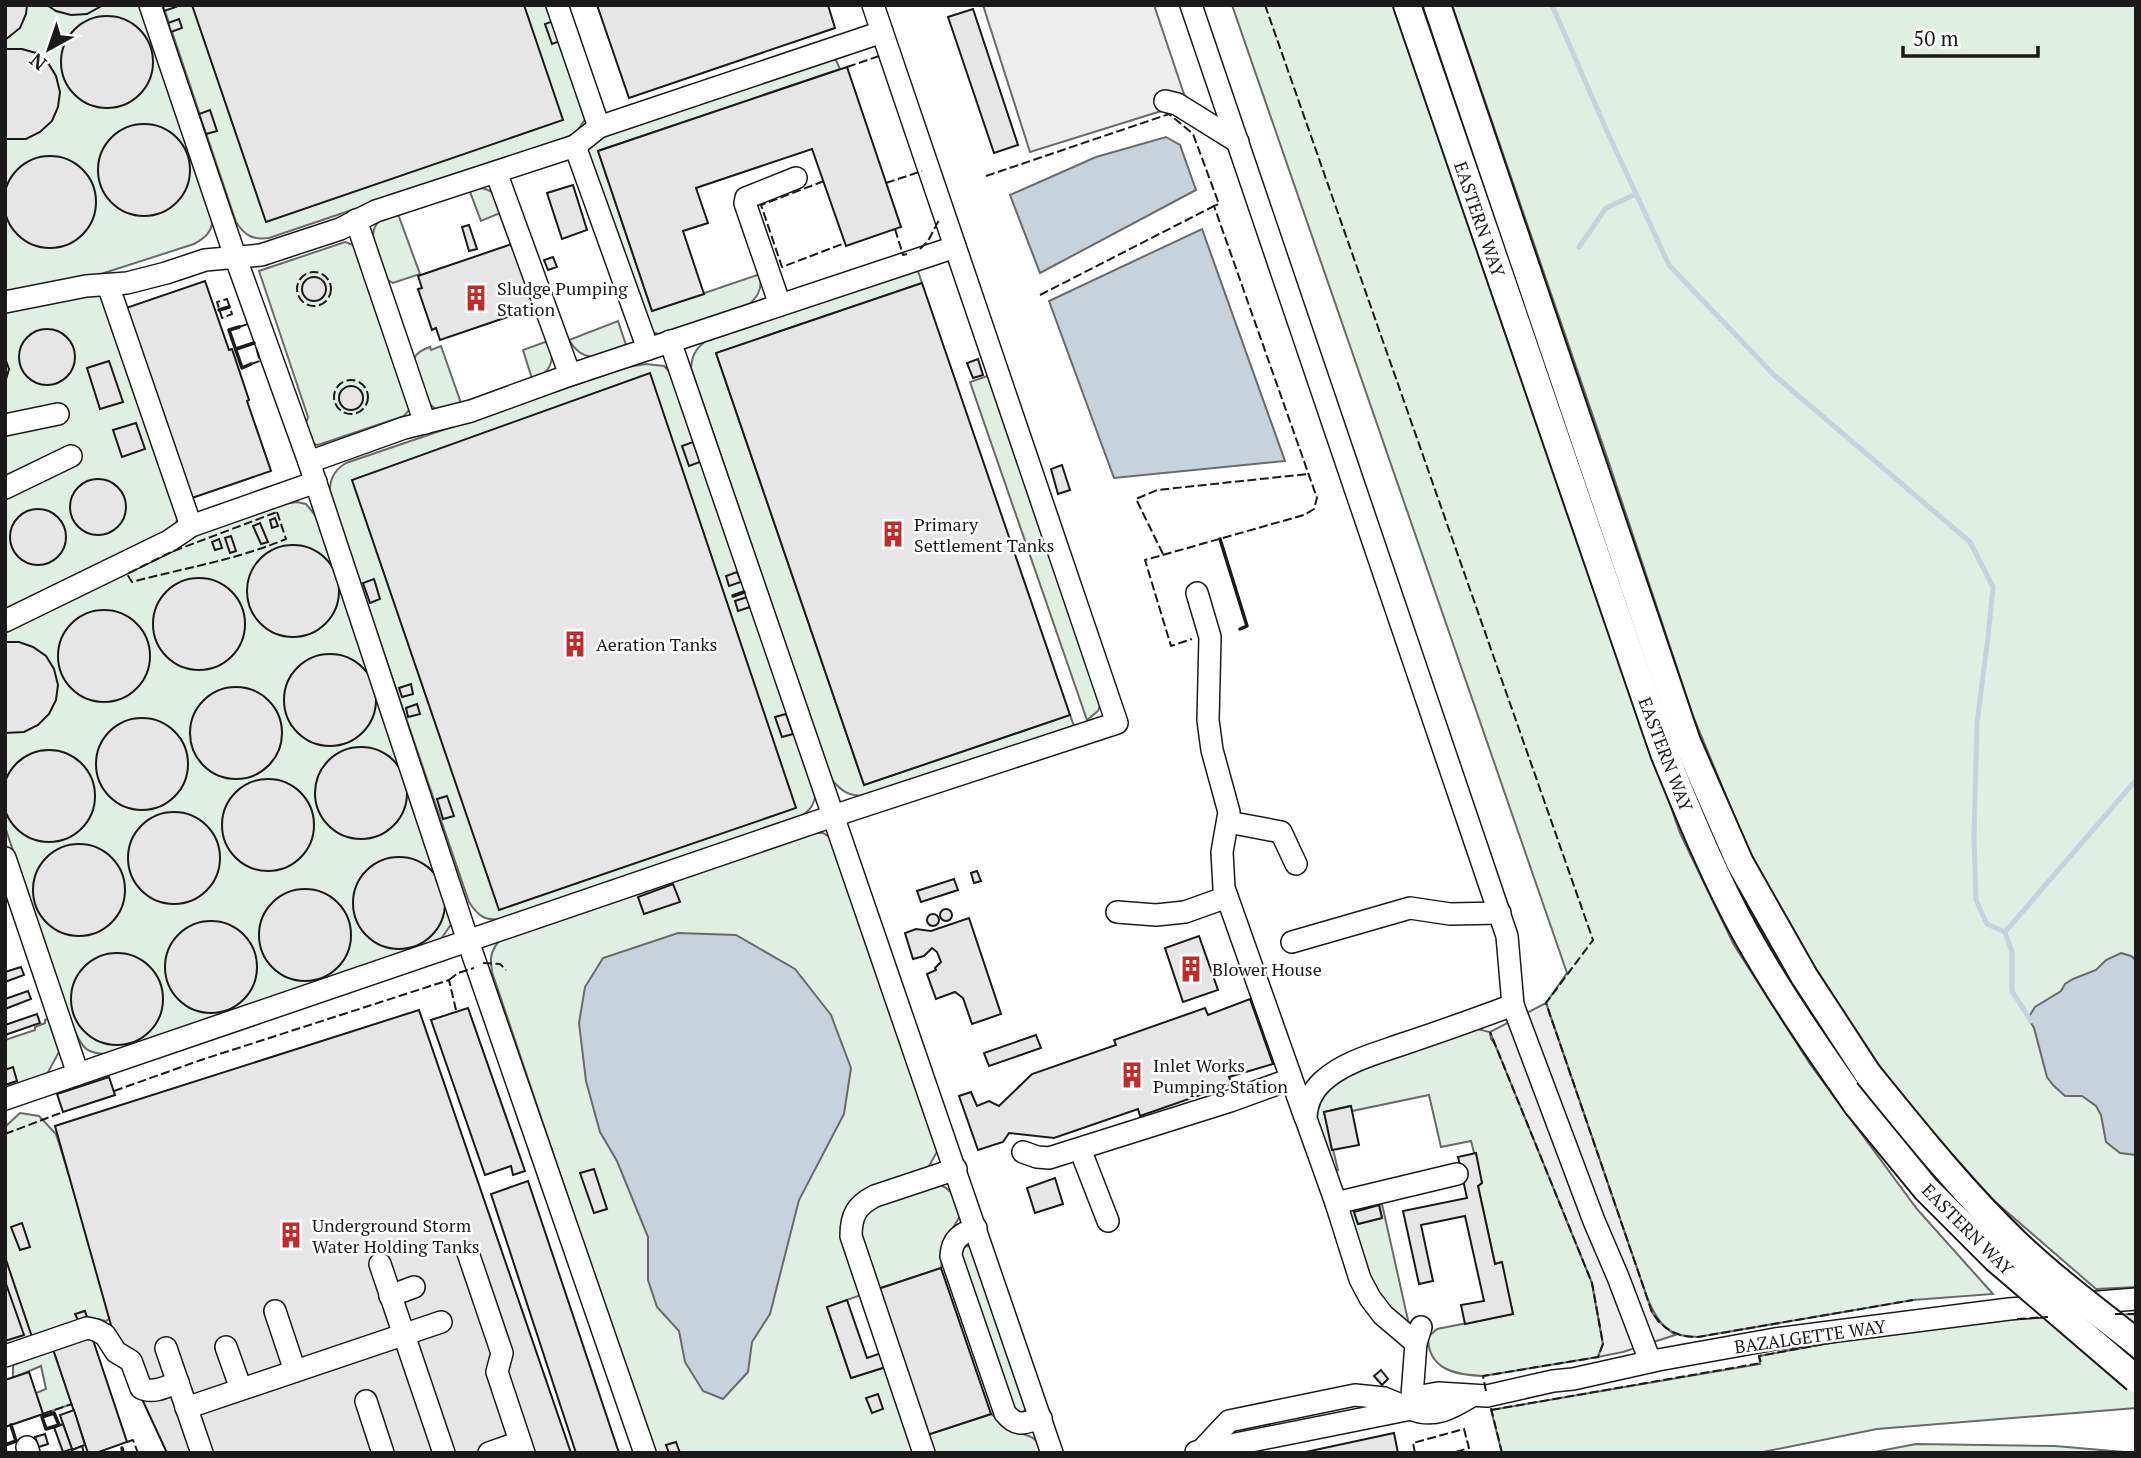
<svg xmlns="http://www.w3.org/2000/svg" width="2141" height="1458" viewBox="0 0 2141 1458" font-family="'PT Serif',serif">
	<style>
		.green { fill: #e0efe3; stroke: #6a6a6a; stroke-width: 2 }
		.parking { fill: #ededed; stroke: #6a6a6a; stroke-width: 2 }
		.water { fill: #c6d2dc; stroke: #6a6a6a; stroke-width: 2 }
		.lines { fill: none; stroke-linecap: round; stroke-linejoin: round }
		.stream { stroke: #c6d2dc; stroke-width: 5 }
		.building { fill: #e6e6e6; stroke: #1a1a1a; stroke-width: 2 }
		.minor-casing { stroke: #1a1a1a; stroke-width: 24 }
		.major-casing { stroke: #1a1a1a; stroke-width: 30 }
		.minor { stroke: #fff; stroke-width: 21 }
		.major { stroke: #fff; stroke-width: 26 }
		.major-bridge-casing { stroke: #1a1a1a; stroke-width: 30; stroke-linecap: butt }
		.major-bridge { stroke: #fff; stroke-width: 26 }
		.fence { stroke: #1a1a1a; stroke-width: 2; stroke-dasharray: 9 3.5; stroke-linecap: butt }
		.wall { stroke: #1a1a1a; stroke-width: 3.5 }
		.labels { text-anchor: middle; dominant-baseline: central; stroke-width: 5; stroke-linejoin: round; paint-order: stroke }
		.street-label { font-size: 18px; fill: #1a1a1a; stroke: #fff }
		.poi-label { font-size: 18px; fill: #1a1a1a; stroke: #fff; text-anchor: start }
	</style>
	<rect width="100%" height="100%" fill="#fff"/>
	<!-- green -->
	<g class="green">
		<path d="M5,5H143L213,220C211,233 205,238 194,244L101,274L5,293Z"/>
		<path d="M163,5H551L586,118L577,131L568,137L269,238C253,240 245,236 236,222Z"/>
		<path d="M1232,5H1395L1680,833L1734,945L1810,1064L1917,1209L1993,1294L1913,1300L1698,1337C1668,1337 1659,1325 1647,1298L1546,1003L1567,973Z"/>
		<path d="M1452,5H2136V1287L2096,1289L1992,1199L1832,1020L1748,849L1693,716L1607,457Z"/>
		<path d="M835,58L840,69L598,151L652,311L760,274C763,290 757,299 744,308L669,334H658L652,332L586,153L594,139Z"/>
		<path d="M479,188C495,189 498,199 505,211L481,221L469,189Z"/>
		<path d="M398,214L420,274L393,283L387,280C378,254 356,220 398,214Z"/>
		<path d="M345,242L356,246L410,409L404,416L318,445L314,444L304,429L308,417L259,271Z"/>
		<path d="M917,268L922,283L716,353L864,785L1070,715L1074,726L866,796C850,796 843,793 832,780L691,368C692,356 695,349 706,341Z"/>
		<path d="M94,293L103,297L178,515L176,524L170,530L5,612V308Z"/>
		<path d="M618,321L627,348C603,355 585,367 569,340Z"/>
		<path d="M545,342L550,343C556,362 549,372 533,382L523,350Z"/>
		<path d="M441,346L462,406L437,410L427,402L413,360C417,352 422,350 430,347L431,350Z"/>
		<path d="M646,364L664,366L670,372L816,791C815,805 810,811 798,818L505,919C486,921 479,918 469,902L330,496C329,480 333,471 346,463L628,367Z"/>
		<path d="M993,374L1101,704L1098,711L1087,720L970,382Z"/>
		<path d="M297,502L306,504L320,521L452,923L441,939L112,1054C87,1055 82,1049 73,1027L5,827V628L191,536L283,504Z"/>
		<path d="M813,833H823L831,838L938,1150L929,1166L922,1172L857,1202L861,1295L827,1307L851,1378L889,1366L916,1453H654L492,972C490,959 490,952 499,941Z"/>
		<path d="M53,1017L60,1050L46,1076L5,1092V1040L35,1030V1027L45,1023V1020Z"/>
		<path d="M1469,1027L1490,1032L1491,1039L1497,1046L1592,1283L1603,1344L1598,1357L1483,1376C1456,1375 1428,1370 1428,1337L1437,1329L1513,1314L1501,1262L1495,1264L1478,1186L1482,1183L1471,1141L1441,1147L1429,1095L1352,1111L1350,1106L1324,1112L1338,1170L1331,1172L1314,1122L1322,1096L1343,1076Z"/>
		<path d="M20,1113L39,1116L56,1134L113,1316L106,1321L87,1317L84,1311L76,1314L78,1320L5,1347L6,1126Z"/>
		<path d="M934,1183C954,1188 954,1198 960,1216L944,1243L941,1268L875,1290L858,1224L867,1208Z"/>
		<path d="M1344,1195L1354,1212L1358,1224L1382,1218L1379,1205L1382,1204L1410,1329L1372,1288Z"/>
		<path d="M967,1246L972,1247L1027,1408L1022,1413L1014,1412L960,1250Z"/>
		<path d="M2136,1314V1408L1877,1429L1758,1453H1502L1491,1410L1760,1364L1759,1356L1892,1332L2006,1319Z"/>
		<path d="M53,1349L72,1404L43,1414L36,1393L46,1389L41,1366L13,1378V1365Z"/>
		<path d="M991,1414C998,1419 1007,1427 1016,1431C1032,1439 1035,1433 1041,1453H931L924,1436Z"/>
		<path d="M1916,1444L2055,1446L2136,1453H1869Z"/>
	</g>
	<!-- parking -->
	<g class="parking">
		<path d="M983,5H1154L1187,103L1030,152Z"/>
		<path d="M1546,1003L1652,1312L1658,1321L1675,1335L1623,1352L1598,1357L1603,1344L1592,1283L1490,1032Z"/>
	</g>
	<!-- water -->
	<g class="water">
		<path d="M1166,137L1180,145L1196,190L1040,273L1010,195L1096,157Z"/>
		<path d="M1202,229L1285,461L1114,478L1049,301Z"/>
		<path d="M678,933L736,935L795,969L831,1015L851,1068L844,1114L799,1200L770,1314L752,1342L748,1372L723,1399L703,1391L685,1362L679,1331L657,1307L648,1280V1237L617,1161L600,1132L586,1081L579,1023L585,987L603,958Z"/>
		<path d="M2121,953L2131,956L2136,960V1155L2120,1153L2106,1142L2101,1115L2096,1106L2082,1096H2065L2053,1085L2047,1077L2034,1028L2028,1018L2035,1007L2061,991L2065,984L2073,979L2096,970L2106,960Z"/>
	</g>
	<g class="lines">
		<!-- stream -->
		<g class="stream">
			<path d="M1552,5L1606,129L1669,265L1774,375L1970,542L1993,587L1988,637L1977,723L1974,837L1976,900L1987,924L2005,932L2012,952V991L2031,1021"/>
			<path d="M1579,247L1606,208L1636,194"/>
			<path d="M2005,932L2136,780"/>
		</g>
	</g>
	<!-- building -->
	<g class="building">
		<path d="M5,5H27L26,14L20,28L5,40Z"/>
		<path d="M47,5H103L87,14L71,15L56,11Z"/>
		<path d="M163,5H175L176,7L164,11Z"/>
		<path d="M192,5H524L563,120L266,222Z"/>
		<path d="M597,5H828L835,28L629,98Z"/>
		<path d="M973,9L1018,145L994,153L948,17Z"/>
		<circle cx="107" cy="62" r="46"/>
		<path d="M179,19L182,28L171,32L168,23Z"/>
		<path d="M556,20L563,40L552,44L545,24Z"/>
		<path d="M5,49H22L36,53L48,63L56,76L60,92L58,107L52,121L40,132L26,139H5Z"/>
		<path d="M847,67L901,227L846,246L812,149L696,188L708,223L683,231L704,294L652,311L598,151Z"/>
		<path d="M210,110L217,131L206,134L199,114Z"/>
		<circle cx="144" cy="170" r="46"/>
		<circle cx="50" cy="202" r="46"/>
		<path d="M573,185L587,230L562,239L547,193Z"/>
		<path d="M469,225L477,249L469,251L462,227Z"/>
		<path d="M512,244L534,308L440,340L436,328L432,330L418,289L422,288L418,276Z"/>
		<path d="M553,257L557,267L548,270L544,260Z"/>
		<circle cx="314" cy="289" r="12"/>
		<path d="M205,281L229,350L232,349L249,400L247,401L271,471L192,498L126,308Z"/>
		<path d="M922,283L1070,715L864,785L716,353Z"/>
		<circle cx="47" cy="357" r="28"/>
		<path d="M5,358L9,369L5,383Z"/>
		<path d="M978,359L983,375L973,378L967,363Z"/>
		<path d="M109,361L123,402L100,409L87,368Z"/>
		<path d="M650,373L796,808L499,910L352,480Z"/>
		<circle cx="351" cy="398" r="12"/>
		<path d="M136,423L145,449L122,457L113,430Z"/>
		<path d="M693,442L700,462L689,466L682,446Z"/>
		<path d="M1062,465L1070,490L1058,494L1051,469Z"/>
		<circle cx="98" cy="507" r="28"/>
		<circle cx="38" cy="537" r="28"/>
		<path d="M275,518L278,526L272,528L270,520Z"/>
		<path d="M260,523L268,542L261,544L253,526Z"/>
		<path d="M231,536L236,551L230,553L225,538Z"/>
		<path d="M219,539L222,548L215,550L212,542Z"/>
		<circle cx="293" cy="591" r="46"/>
		<path d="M737,572L741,582L729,586L726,576Z"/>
		<circle cx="199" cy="624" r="46"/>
		<path d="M374,579L380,599L370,603L363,583Z"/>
		<path d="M747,597L750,607L738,611L735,601Z"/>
		<circle cx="104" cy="656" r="46"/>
		<path d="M5,642H19L33,647L46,656L54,669L58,685L56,700L49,714L38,725L24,732L5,733Z"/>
		<circle cx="330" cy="700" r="46"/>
		<path d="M411,684L413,694L402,697L399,688Z"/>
		<circle cx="236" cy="733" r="46"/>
		<path d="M417,704L420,714L408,717L406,708Z"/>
		<path d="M786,714L793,734L782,737L775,717Z"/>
		<circle cx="142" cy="764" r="46"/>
		<circle cx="361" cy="793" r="46"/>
		<circle cx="49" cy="796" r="46"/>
		<circle cx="268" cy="825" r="46"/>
		<path d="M447,796L454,816L443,819L437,799Z"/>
		<circle cx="174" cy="858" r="46"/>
		<circle cx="79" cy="890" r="46"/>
		<circle cx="399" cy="903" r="46"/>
		<path d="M977,871L981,881L974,883L971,873Z"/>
		<path d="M954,879L958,890L921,902L917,891Z"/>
		<path d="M673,884L680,902L644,914L638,897Z"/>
		<circle cx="305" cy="935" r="46"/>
		<circle cx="946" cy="915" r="6"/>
		<circle cx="933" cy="920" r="6"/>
		<path d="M969,918L1001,1014L972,1024L963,998L955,992L936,999L927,974L936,970L935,968L941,962L937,952L932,948L924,956L913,959L905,933L916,929L931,931Z"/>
		<circle cx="211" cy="967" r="46"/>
		<path d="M1199,936L1218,990L1183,1002L1165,948Z"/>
		<circle cx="117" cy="999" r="46"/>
		<path d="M21,967L24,975L5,982V972Z"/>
		<path d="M28,991L31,999L5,1009V999Z"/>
		<path d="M1250,999L1273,1064L1229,1077L1232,1084L1140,1116L1138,1109L1054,1138L1009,1133L1003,1142L978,1150L959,1096L971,1092L977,1106L989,1101L999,1106L1032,1074L1116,1045L1114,1040L1205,1008L1208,1015Z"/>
		<path d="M468,1008L525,1171L513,1175L511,1166L485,1175L431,1020Z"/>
		<path d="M419,1010L571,1453H167L116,1343L55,1126Z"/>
		<path d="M37,1014L40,1023L5,1035V1025Z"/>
		<path d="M1036,1035L1041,1048L989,1066L984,1053Z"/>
		<path d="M13,1067L17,1081L5,1085V1070Z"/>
		<path d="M109,1077L115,1095L63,1112L57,1094Z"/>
		<path d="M1351,1106L1359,1145L1332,1150L1324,1112Z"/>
		<path d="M1476,1153L1482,1183L1478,1186L1495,1264L1502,1262L1513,1314L1465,1324L1461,1305L1484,1301L1465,1216L1421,1225L1433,1281L1419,1284L1403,1211L1467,1198L1458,1157Z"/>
		<path d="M594,1169L607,1209L594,1213L580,1173Z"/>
		<path d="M1055,1178L1063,1204L1035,1213L1027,1188Z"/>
		<path d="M528,1181L619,1453H576L491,1194Z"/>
		<path d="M1379,1205L1382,1218L1358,1224L1354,1212Z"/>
		<path d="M22,1223L30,1247L20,1250L11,1227Z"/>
		<path d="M5,1257L32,1337L5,1347Z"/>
		<path d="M941,1268L991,1414L924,1436L875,1290Z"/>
		<path d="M5,1281L24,1335L5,1341Z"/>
		<path d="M847,1300L867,1358L884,1352L889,1366L851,1378L827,1307Z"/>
		<path d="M85,1311L87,1317L78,1320L75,1314Z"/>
		<path d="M92,1337L127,1442L96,1453H88L53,1349Z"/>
		<path d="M1381,1370L1388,1379L1382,1385L1374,1376Z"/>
		<path d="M29,1372L43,1414L5,1427V1380Z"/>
		<path d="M878,1394L883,1409L872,1413L866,1398Z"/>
		<path d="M74,1410L85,1445L72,1450L60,1415Z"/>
		<path d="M63,1424L72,1449L63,1452L54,1427Z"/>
		<path d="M1394,1433L1398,1453H1301Z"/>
		<path d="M45,1434L48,1444L39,1447L35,1437Z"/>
		<path d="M676,1442L680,1453H669L666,1445Z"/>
		<path d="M82,1446L84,1453H73L72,1450Z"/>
	</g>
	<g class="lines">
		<!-- minor casing -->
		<g class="minor-casing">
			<g id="minor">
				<path d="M150,5L235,256L309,462L468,941L645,1453"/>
				<path d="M557,5L599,127"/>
				<path d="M1191,5L1507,936L1513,1005C1478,1018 1442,1031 1406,1043C1378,1053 1345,1061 1323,1081C1311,1092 1306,1104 1306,1119L1336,1203L1360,1279L1370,1298L1383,1315L1416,1343"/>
				<path d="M1165,101L1177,104L1238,142"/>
				<path d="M575,146L648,349"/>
				<path d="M496,172L570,375"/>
				<path d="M356,220L425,423"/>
				<path d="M108,285L191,526"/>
				<path d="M5,302L86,286L127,283L166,273L205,260L261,255L340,229L376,211L575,146L599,127L882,32"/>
				<path d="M780,305L745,203L746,198L796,178"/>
				<path d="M670,341L1052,1453"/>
				<path d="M5,425L58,414"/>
				<path d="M309,462L404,428L471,411L570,375L955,247"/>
				<path d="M5,488L71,456"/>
				<path d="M1197,593L1210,637L1208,720L1212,750L1229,812L1222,852L1224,888L1305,1117"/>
				<path d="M5,621L169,541L191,526L316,482"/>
				<path d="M1228,822L1281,832L1296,864"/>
				<path d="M5,858L78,1074"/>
				<path d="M1117,912L1156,915L1185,912L1227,897"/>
				<path d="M1292,942L1410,908L1450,914L1500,913"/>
				<path d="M1513,1005L1594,1221L1618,1277L1650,1361"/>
				<path d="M5,1099L833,816L1117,723L873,5"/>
				<path d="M1080,1149L1108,1221"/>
				<path d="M1023,1152L1037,1157L1049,1158L1230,1101L1291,1079"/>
				<path d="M1336,1203L1457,1174"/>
				<path d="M976,1228C960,1234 952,1239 951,1256L1005,1413C1017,1428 1024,1423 1041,1418"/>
				<path d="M468,1253L502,1353L497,1372L524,1453"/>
				<path d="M380,1264L444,1453"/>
				<path d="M390,1296L414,1287"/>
				<path d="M275,1311L295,1371"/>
				<path d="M226,1347L241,1389"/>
				<path d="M166,1348L202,1453"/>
				<path d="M5,1356L87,1328L96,1330L105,1335L116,1352L131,1361L141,1388C153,1394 166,1387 178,1382"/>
				<path d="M1472,1396C1452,1408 1434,1419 1411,1409L1421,1396L1438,1393L1487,1396L1553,1381L1573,1379L1658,1360L1775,1339L2009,1309L2136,1299"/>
				<path d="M366,1401L383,1453"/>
				<path d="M186,1408L441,1322"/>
				<path d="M1411,1409L1416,1343L1421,1327"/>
				<path d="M27,1447L29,1453"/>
				<path d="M1196,1452L1411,1409"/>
				<path d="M1200,1452L1229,1421L1355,1395L1384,1398L1411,1409"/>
				<path d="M489,1453L520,1442"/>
				<path d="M924,1453L851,1236C851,1215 857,1205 875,1196L956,1169"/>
			</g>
		</g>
		<!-- major casing -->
		<g class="major-casing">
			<g id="major">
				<path d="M1407,5L1664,753C1689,814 1714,876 1746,934C1779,993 1818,1049 1857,1105"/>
				<path d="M1437,5L1687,742L1740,863L1804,976L1868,1074"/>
			</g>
		</g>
		<!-- minor -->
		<use href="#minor" class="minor"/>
		<!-- major -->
		<use href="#major" class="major"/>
		<!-- major-bridge casing -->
		<g class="major-bridge-casing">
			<g id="major-bridge">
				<path d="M1868,1074C1915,1132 1962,1191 2016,1243C2054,1279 2095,1310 2136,1342"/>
				<path d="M1857,1105L1926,1189L1996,1259L2136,1379"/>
			</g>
		</g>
		<!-- major-bridge -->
		<use href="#major-bridge" class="major-bridge"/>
		<!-- fence -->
		<g class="fence">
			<path d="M1265,5L1593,940L1546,1003L1652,1312C1664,1330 1676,1337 1698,1337L1913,1300"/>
			<path d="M847,67L882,55"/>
			<path d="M986,176L1169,114L1193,134L1219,204L1214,206L1317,498L1314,509L1304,515L1145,560L1171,646L1192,639"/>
			<path d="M824,181L761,205L782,267L845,243"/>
			<path d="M886,183L922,171"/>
			<path d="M895,229L903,255L907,254"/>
			<path d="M920,249L928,241L939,220"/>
			<circle cx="314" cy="289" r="17"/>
			<path d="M1040,295L1214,206"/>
			<path d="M227,299L232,314L222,318L217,302Z"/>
			<path d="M239,327L248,324L249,327"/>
			<path d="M251,364L260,361L256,347"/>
			<circle cx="351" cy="397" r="17"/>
			<path d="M277,512L286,539C236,560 184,568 132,582L127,574L171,552Z"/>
			<path d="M1163,554L1136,499L1157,490L1308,474"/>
			<path d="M483,963L500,964L506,970"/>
			<path d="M449,980L458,973L474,968"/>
			<path d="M114,1091L201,1060L449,980L456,1010"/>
			<path d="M5,1134L63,1112"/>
			<path d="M2115,1314H2136"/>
			<path d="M2017,1319L2048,1317"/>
			<path d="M1486,1391L1483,1376L1598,1357L1603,1344L1592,1283L1490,1032"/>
			<path d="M1491,1408L1502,1453"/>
			<path d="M1491,1410L1761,1363L1759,1356L1840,1341"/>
			<path d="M43,1414L72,1404"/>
			<path d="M127,1442L133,1440L138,1453"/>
			<path d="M1415,1453L1413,1443L1464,1429L1469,1448L1452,1453"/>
		</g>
		<!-- wall -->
		<g class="wall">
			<path d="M219,310L229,307"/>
			<path d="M239,327L229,330L242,368L251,364"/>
			<path d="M236,349L254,343"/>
			<path d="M1220,539L1247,626L1240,629"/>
			<path d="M733,596L744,592"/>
			<path d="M54,1413L59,1425L46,1429L42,1417Z"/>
			<path d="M5,1445L16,1441L11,1425"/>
			<path d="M122,1448L123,1453"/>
		</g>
	</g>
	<!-- icons -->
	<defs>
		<g id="building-bare" transform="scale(2.1)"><path d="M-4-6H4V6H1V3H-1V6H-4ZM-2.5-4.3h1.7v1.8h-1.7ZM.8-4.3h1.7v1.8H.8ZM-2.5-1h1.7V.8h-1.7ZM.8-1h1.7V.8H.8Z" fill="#c62828" stroke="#fff" stroke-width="2.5" paint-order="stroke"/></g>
	</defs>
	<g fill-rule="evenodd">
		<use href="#building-bare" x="476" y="298"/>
		<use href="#building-bare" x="893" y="534"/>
		<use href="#building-bare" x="575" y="644"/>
		<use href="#building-bare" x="1191" y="969"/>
		<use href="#building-bare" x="1132" y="1075"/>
		<use href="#building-bare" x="291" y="1235"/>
	</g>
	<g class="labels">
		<!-- street labels -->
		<g class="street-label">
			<text transform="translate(1480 219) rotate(71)">EASTERN WAY</text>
			<text transform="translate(1666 754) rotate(69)">EASTERN WAY</text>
			<text transform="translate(1968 1229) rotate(45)">EASTERN WAY</text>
			<text transform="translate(1810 1336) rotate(-8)">BAZALGETTE WAY</text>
		</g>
		<!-- poi labels -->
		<g class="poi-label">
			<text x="497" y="288">Sludge Pumping<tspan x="497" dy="21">Station</tspan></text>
			<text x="914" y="524">Primary<tspan x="914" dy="21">Settlement Tanks</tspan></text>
			<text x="596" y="644">Aeration Tanks</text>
			<text x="1212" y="969">Blower House</text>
			<text x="1153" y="1065">Inlet Works<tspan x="1153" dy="21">Pumping Station</tspan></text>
			<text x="312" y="1225">Underground Storm<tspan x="312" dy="21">Water Holding Tanks</tspan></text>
		</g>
	</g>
	<!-- border -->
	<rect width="2141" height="1458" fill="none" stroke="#1a1a1a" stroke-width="14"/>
	<!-- north arrow -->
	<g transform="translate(49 49) rotate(220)" stroke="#ffffff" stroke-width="5" paint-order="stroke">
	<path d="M0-5L12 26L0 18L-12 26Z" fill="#1a1a1a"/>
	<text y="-10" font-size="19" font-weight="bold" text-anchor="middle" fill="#1a1a1a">N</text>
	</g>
	<!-- scale -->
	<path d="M1903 46v10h135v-10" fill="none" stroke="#1a1a1a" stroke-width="3.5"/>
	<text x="1913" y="46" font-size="21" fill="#1a1a1a" stroke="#ffffff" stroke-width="5" paint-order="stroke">50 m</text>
</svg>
